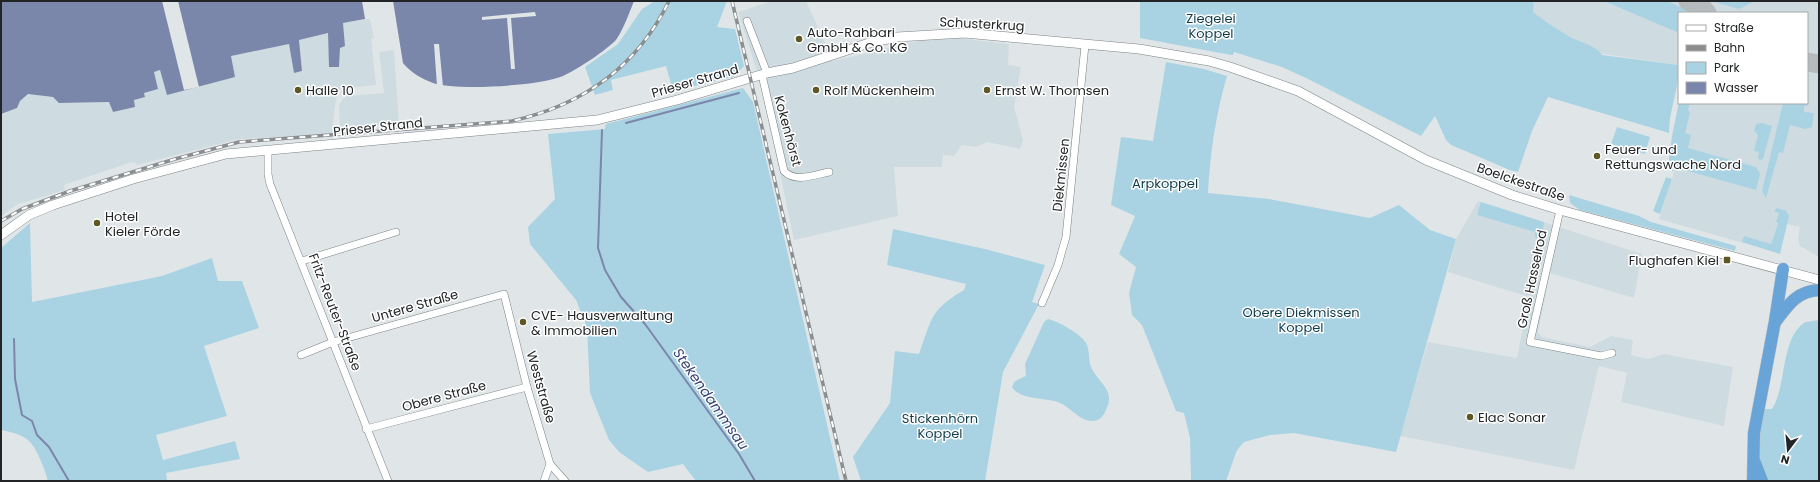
<svg xmlns="http://www.w3.org/2000/svg" width="1820" height="482" viewBox="0 0 1820 482" font-family="Poppins,sans-serif">
	<style>
		.built { fill: #cedce1 }
		.green { fill: #a9d3e3 }
		.water { fill: #7b86ab }
		.pier { fill: #e0e6e8 }
		.lines { fill: none; stroke-linecap: round; stroke-linejoin: round }
		.stream { stroke: #7b86ab; stroke-width: 2 }
		.taxiway { stroke: #b5babc; stroke-width: 19 }
		.minor-casing { stroke: #7e8384; stroke-width: 8 }
		.tertiary-casing { stroke: #7e8384; stroke-width: 10 }
		.trunk-casing { stroke: #c1c2c2; stroke-width: 13 }
		.minor { stroke: #fff; stroke-width: 7 }
		.tertiary { stroke: #fff; stroke-width: 9 }
		.trunk { stroke: #68a4d8; stroke-width: 12 }
		.rail-casing { stroke: #8a8e90; stroke-width: 3.5 }
		.rail { stroke: #fff; stroke-width: 2; stroke-dasharray: 6; stroke-linecap: butt }
		.poi-dot { fill: #5e5824; stroke: #fff; stroke-width: 1.5 }
		.labels { text-anchor: middle; dominant-baseline: central; stroke-width: 3; stroke-linejoin: round; paint-order: stroke }
		.park-label { font-size: 13px; fill: #113d4b; stroke: #fff }
		.street-label { font-size: 13px; fill: #222425; stroke: #fff }
		.poi-label { font-size: 13px; fill: #222425; stroke: #fff; text-anchor: start }
		.water-label { font-size: 14px; font-style: italic; fill: #374376; stroke: #fff }
	</style>
	<rect width="100%" height="100%" fill="#e0e6e8"/>
	<!-- built -->
	<g class="built">
		<path d="M772,1H806L833,61L927,39L958,38L1009,44L1008,65L1021,67L1014,107L1023,141L1020,149L987,142L976,147L962,145L954,156L943,155L942,167H894L898,216L794,240L761,84L738,12Z"/>
		<path d="M1240,1H1819V257L1800,246L1798,239L1800,227L1778,222L1771,244L1761,248L1659,219L1673,176L1679,136L1690,103H1807V13H1679V65Z"/>
		<path d="M370,19L374,38H371L376,85L339,89L335,105L332,134L239,139L141,164L136,165L135,162L129,163L64,185L65,190L18,204L1,216V114L17,108L20,101L28,94L53,97L60,103L109,102L113,112L135,107L133,100L145,97L144,93L158,89L154,72L160,70L167,94L235,77L230,56L289,44L294,72L302,71L299,40L328,33L330,66L339,67L340,47L345,46L343,23Z"/>
		<path d="M394,50L399,125L340,130L339,105L343,99L347,96L384,93L379,52Z"/>
		<path d="M1478,201L1642,254L1634,298L1550,273L1538,332L1542,337L1590,347L1611,336L1633,340L1631,355L1648,359L1664,354L1733,367L1724,426L1621,402L1627,373L1599,366L1574,470L1400,436L1428,342L1517,358L1529,297L1448,272L1456,239Z"/>
	</g>
	<!-- green -->
	<g class="green">
		<path d="M655,1H727L717,27L735,29L744,66L733,77L673,91L666,66L611,80L613,90L595,95L585,67L618,44L642,9Z"/>
		<path d="M1140,1H1532L1534,5L1533,12C1544,21 1557,29 1570,37C1579,42 1596,45 1602,55L1679,65C1679,89 1669,110 1669,133L1548,97L1532,131L1518,172L1510,170L1451,145L1446,140L1435,116L1421,136L1306,78L1282,67L1234,52L1233,55H1231L1140,38Z"/>
		<path d="M1604,1H1667L1694,13H1679V33Z"/>
		<path d="M1711,1H1755L1739,9Z"/>
		<path d="M1166,62L1204,69L1227,76C1216,113 1210,154 1208,193L1269,199L1370,218L1399,205L1430,230L1456,239L1396,452L1294,433L1270,435L1244,442L1237,450L1226,481H1191L1190,438L1184,413L1176,411L1142,325L1132,315L1129,293L1136,267L1119,254L1135,216L1111,205L1121,137L1153,141Z"/>
		<path d="M743,88L753,102L840,481H696L683,464L648,472L619,452L609,440L590,393L587,327L576,300L530,244L528,227L555,199L548,134L605,129L606,124Z"/>
		<path d="M1807,100V106H1804V112L1814,113L1812,127L1805,129L1790,125L1783,153L1779,152L1766,198L1762,191L1783,103H1807Z"/>
		<path d="M1679,102L1690,103L1688,110L1690,113L1685,133L1691,135L1688,148L1756,167L1760,174L1756,190L1677,168L1678,162H1674L1673,172L1668,166L1672,136Z"/>
		<path d="M1762,123L1772,126L1763,159L1760,160L1758,158L1759,152L1754,151L1758,135L1754,131L1756,124Z"/>
		<path d="M1617,127L1650,137L1645,154L1611,144Z"/>
		<path d="M1666,177L1672,179L1660,214L1653,211Z"/>
		<path d="M1569,195L1639,216L1651,222L1736,246L1735,251L1580,210L1570,203Z"/>
		<path d="M1481,202L1544,222L1542,239L1535,237V232L1477,215Z"/>
		<path d="M1777,208L1786,211L1789,216L1780,254L1742,242L1744,236L1771,244L1778,223L1776,222L1779,213L1774,211Z"/>
		<path d="M30,223L32,302L162,276L212,258L218,281H242L259,328L204,346L227,416L156,435L163,460L235,441L240,459L166,473L167,481H48C45,470 37,448 28,440C21,434 10,432 1,430V248Z"/>
		<path d="M893,229L985,249L1045,265L1032,302L1039,304L1003,372L985,481H861L853,457L890,403L895,351L919,354C932,318 930,310 964,290L966,284L887,265Z"/>
		<path d="M1048,319C1058,321 1081,334 1086,343C1090,349 1088,359 1091,367C1099,384 1117,390 1105,412C1103,417 1098,421 1093,421C1077,421 1070,404 1054,401C1042,398 1019,399 1012,387L1015,381L1026,376L1025,364L1044,322Z"/>
		<path d="M1819,320V481H1767C1752,460 1760,433 1764,409H1772C1787,386 1780,340 1804,323C1808,321 1815,321 1819,320Z"/>
	</g>
	<!-- water -->
	<g class="water">
		<path d="M1,1H362L365,19L343,23L345,46L340,48L339,67H329L328,33L299,40L302,71L294,73L289,44L231,56L235,77L167,95L160,70L154,72L158,89L144,93L145,97L134,100L135,107L113,112L109,102L59,103L53,97L28,94L20,101L17,108L1,114Z"/>
		<path d="M393,1H634C630,11 621,36 614,42C602,53 578,69 563,76C540,86 457,91 433,83C422,79 410,72 403,63Z"/>
	</g>
	<!-- pier -->
	<g class="pier">
		<path d="M162,1H178L199,87L184,90Z"/>
		<path d="M535,12L536,16L511,18L515,69H511L507,18L482,20V17Z"/>
		<path d="M434,44H439L443,87L437,86Z"/>
	</g>
	<g class="lines">
		<!-- stream -->
		<g class="stream">
			<path d="M626,123L739,93"/>
			<path d="M602,130L598,248L605,270L621,297L645,324L739,454L755,481"/>
			<path d="M14,339L15,379L22,415L32,421L37,435L49,447L69,481"/>
		</g>
		<!-- taxiway -->
		<g class="taxiway">
			<path d="M1688,1L1702,7L1707,13"/>
			<path d="M1807,62L1819,64"/>
		</g>
		<!-- minor casing -->
		<g class="minor-casing">
			<g id="minor">
				<path d="M747,21L767,73"/>
				<path d="M762,75L784,171C795,183 814,175 829,172"/>
				<path d="M268,150V174L270,184L388,481"/>
				<path d="M1560,210L1530,342L1601,356L1612,353"/>
				<path d="M302,261L396,232"/>
				<path d="M1042,303L1058,265L1066,237L1085,45"/>
				<path d="M301,355L333,342L504,294L527,387L550,464L565,481"/>
				<path d="M366,429L527,387"/>
				<path d="M544,481L550,464"/>
			</g>
		</g>
		<!-- tertiary casing -->
		<g class="tertiary-casing">
			<path id="tertiary" d="M1,235L29,215L53,205L133,179L226,154L597,120L677,100L767,73L793,68L869,43L897,37L965,33L1139,49L1209,61L1230,67L1298,91L1426,160L1512,195L1560,210L1819,280"/>
		</g>
		<!-- trunk casing -->
		<g class="trunk-casing">
			<g id="trunk">
				<path d="M1776,321C1788,305 1797,291 1819,290"/>
				<path d="M1755,463L1762,481"/>
				<path d="M1753,481L1754,433L1775,321L1783,269"/>
			</g>
		</g>
		<!-- minor -->
		<use href="#minor" class="minor"/>
		<!-- tertiary -->
		<use href="#tertiary" class="tertiary"/>
		<!-- trunk -->
		<use href="#trunk" class="trunk"/>
		<!-- rail casing -->
		<g class="rail-casing">
			<g id="rail">
				<path d="M732,1L846,481"/>
				<path d="M1,221L22,209L70,191L175,159L239,142L512,121C583,105 637,67 669,1"/>
			</g>
		</g>
		<!-- rail -->
		<use href="#rail" class="rail"/>
	</g>
	<!-- markers -->
	<g class="poi-dot">
		<circle cx="799" cy="39" r="4"/>
		<circle cx="298" cy="90" r="4"/>
		<circle cx="816" cy="90" r="4"/>
		<circle cx="987" cy="90" r="4"/>
		<circle cx="1597" cy="156" r="4"/>
		<circle cx="97" cy="223" r="4"/>
		<rect x="1723" y="256" width="8" height="8" rx="2"/>
		<circle cx="523" cy="322" r="4"/>
		<circle cx="1470" cy="417" r="4"/>
	</g>
	<g class="labels">
		<!-- park labels -->
		<g class="park-label">
			<text x="1211" y="18">Ziegelei<tspan x="1211" dy="15">Koppel</tspan></text>
			<text x="1165" y="183">Arpkoppel</text>
			<text x="1301" y="312">Obere Diekmissen<tspan x="1301" dy="15">Koppel</tspan></text>
			<text x="940" y="418">Stickenhörn<tspan x="940" dy="15">Koppel</tspan></text>
		</g>
		<!-- street labels -->
		<g class="street-label">
			<text transform="translate(982 24) rotate(3)">Schusterkrug</text>
			<text transform="translate(695 81) rotate(-16)">Prieser Strand</text>
			<text transform="translate(378 127) rotate(-6)">Prieser Strand</text>
			<text transform="translate(788 131) rotate(75)">Kokenhörst</text>
			<text transform="translate(1061 175) rotate(-84)">Diekmissen</text>
			<text transform="translate(1521 182) rotate(19)">Boelckestraße</text>
			<text transform="translate(1532 279) rotate(-78)">Groß Hasselrod</text>
			<text transform="translate(415 306) rotate(-16)">Untere Straße</text>
			<text transform="translate(335 312) rotate(69)">Fritz-Reuter-Straße</text>
			<text transform="translate(541 387) rotate(74)">Weststraße</text>
			<text transform="translate(444 396) rotate(-15)">Obere Straße</text>
		</g>
		<!-- poi labels -->
		<g class="poi-label">
			<text x="807" y="32">Auto-Rahbari<tspan x="807" dy="15">GmbH &amp; Co. KG</tspan></text>
			<text x="306" y="90">Halle 10</text>
			<text x="824" y="90">Rolf Mückenheim</text>
			<text x="995" y="90">Ernst W. Thomsen</text>
			<text x="1605" y="149">Feuer- und<tspan x="1605" dy="15">Rettungswache Nord</tspan></text>
			<text x="105" y="216">Hotel<tspan x="105" dy="15">Kieler Förde</tspan></text>
			<text x="1719" y="260" text-anchor="end">Flughafen Kiel</text>
			<text x="531" y="315">CVE- Hausverwaltung<tspan x="531" dy="15">&amp; Immobilien</tspan></text>
			<text x="1478" y="417">Elac Sonar</text>
		</g>
		<!-- water labels -->
		<g class="water-label">
			<text transform="translate(711 399) rotate(55)">Stekendammsau</text>
		</g>
	</g>
	<!-- border -->
	<rect width="1820" height="482" fill="none" stroke="#222425" stroke-width="4"/>
	<!-- legend -->
	<rect x="1678" y="12" width="130" height="92" fill="#ffffff" stroke="#a7a7a8"/>
	<rect x="1686" y="25" width="20" height="6" fill="#ffffff" stroke="#a7a7a8"/>
	<text x="1714" y="32" font-size="12" fill="#222425">Straße</text>
	<rect x="1686" y="45" width="20" height="6" fill="#8a8e90" stroke="#a7a7a8"/>
	<text x="1714" y="52" font-size="12" fill="#222425">Bahn</text>
	<rect x="1686" y="62" width="20" height="12" fill="#a9d3e3" stroke="#a7a7a8"/>
	<text x="1714" y="72" font-size="12" fill="#222425">Park</text>
	<rect x="1686" y="82" width="20" height="12" fill="#7b86ab" stroke="#a7a7a8"/>
	<text x="1714" y="92" font-size="12" fill="#222425">Wasser</text>
	<!-- north arrow -->
	<g transform="translate(1788 450) rotate(196)" stroke="#ffffff" stroke-width="3" paint-order="stroke">
	<path d="M0-3L7 15L0 10L-7 15Z" fill="#222425"/>
	<text y="-6" font-size="11" font-weight="bold" text-anchor="middle" fill="#222425">N</text>
	</g>
</svg>
